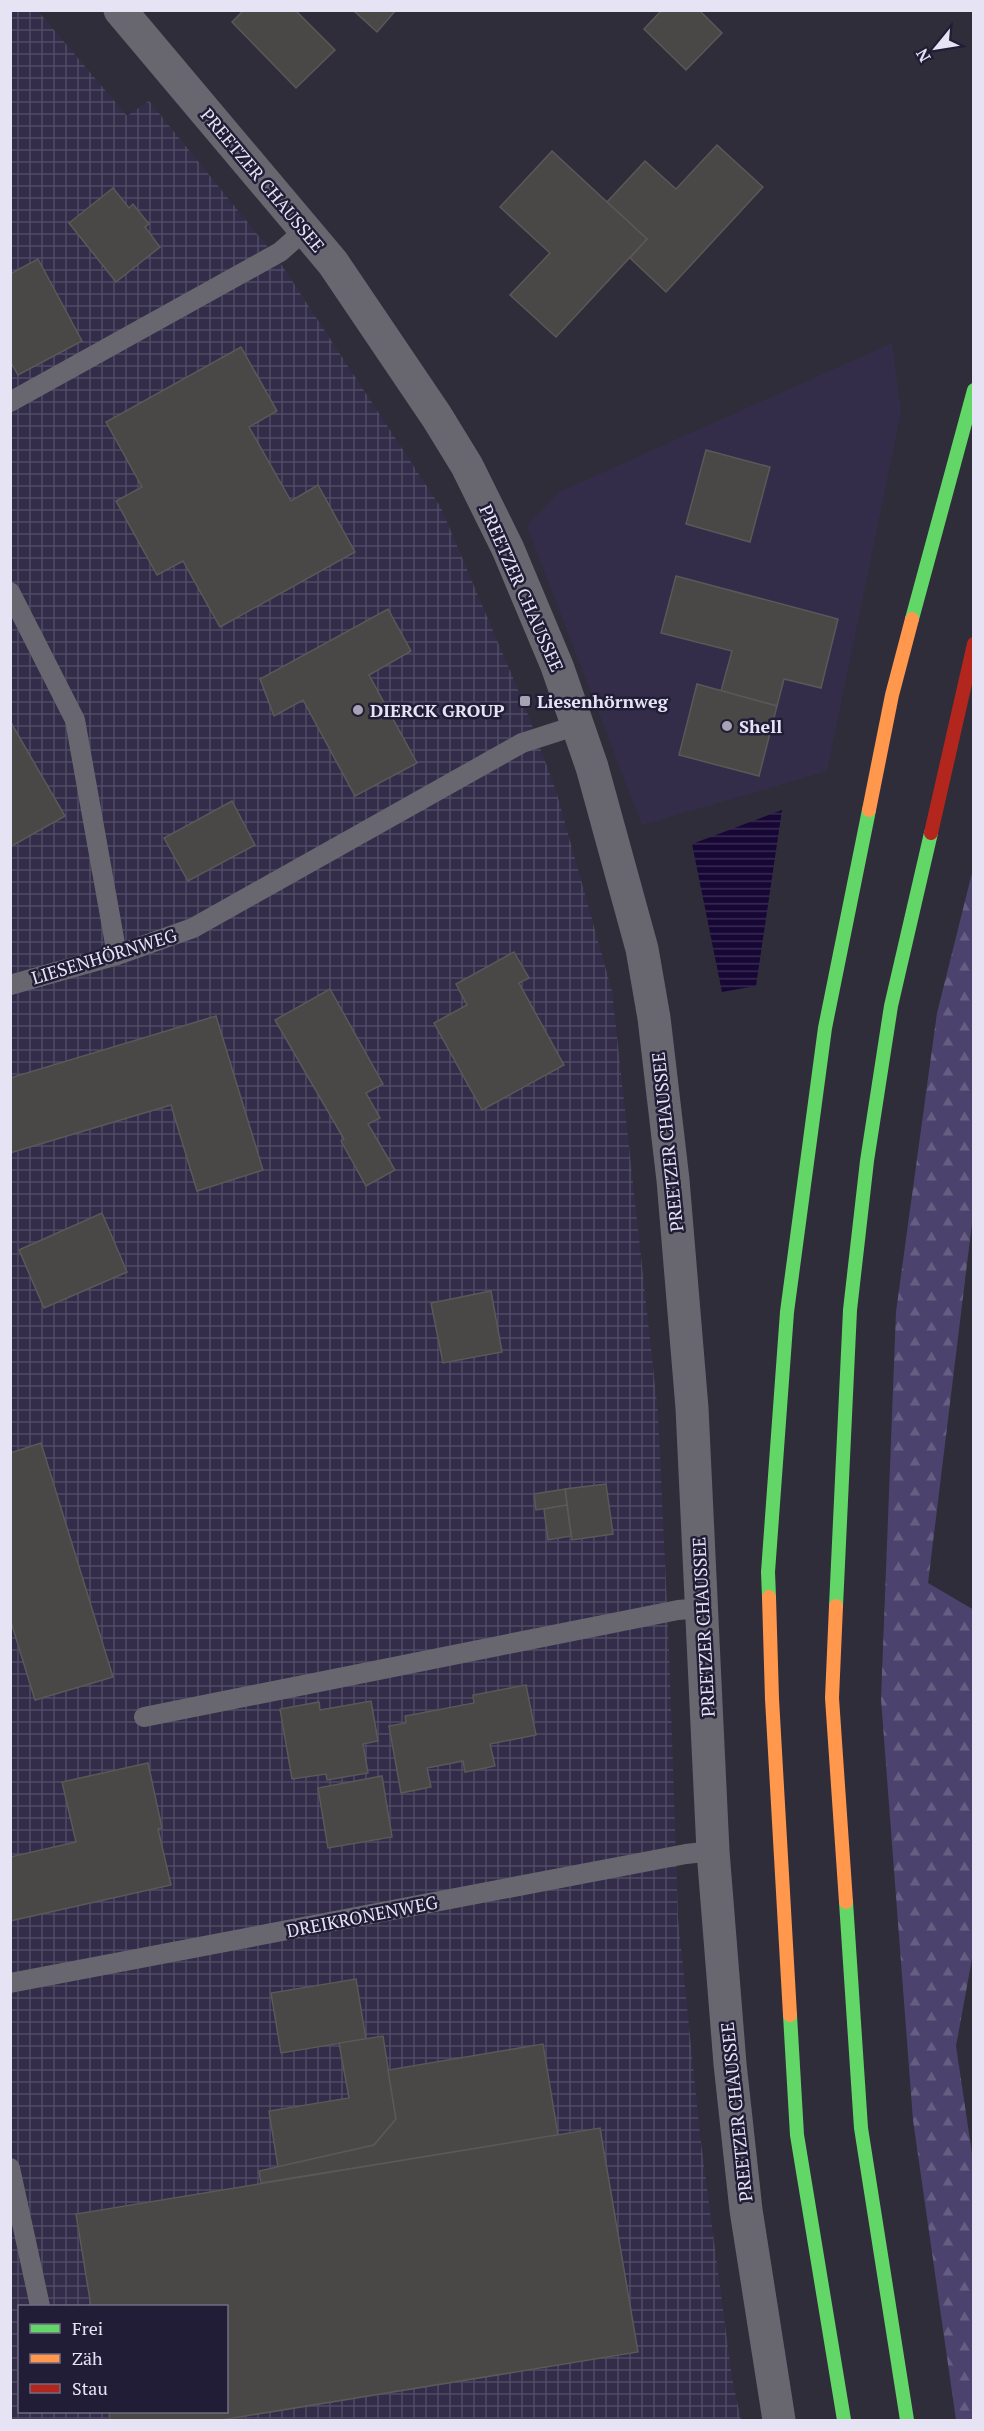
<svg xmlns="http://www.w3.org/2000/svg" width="984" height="2431" viewBox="0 0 984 2431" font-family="'PT Serif',serif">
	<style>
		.built { fill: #332d4a }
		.industrial { fill: url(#industrial-grid); fill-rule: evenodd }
		.forest { fill: url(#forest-firs) }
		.water { fill: url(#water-rules) }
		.building { fill: #4a4846; stroke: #5a5858; stroke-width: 1.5 }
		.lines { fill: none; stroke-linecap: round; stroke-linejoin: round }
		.lane { stroke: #686770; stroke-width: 20 }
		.street { stroke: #686770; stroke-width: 33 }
		.fast { stroke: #63d668; stroke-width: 14 }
		.slow { stroke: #ff974d; stroke-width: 14 }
		.jam { stroke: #b3261e; stroke-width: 14 }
		.poi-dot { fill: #a6a3b3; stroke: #221d36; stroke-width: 2 }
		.labels { text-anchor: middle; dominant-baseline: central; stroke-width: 5; stroke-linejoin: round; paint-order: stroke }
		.street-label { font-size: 18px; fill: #e5e3f4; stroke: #221d36 }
		.poi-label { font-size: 18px; font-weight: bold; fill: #e5e3f4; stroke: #221d36; text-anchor: start }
	</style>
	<defs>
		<pattern id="industrial-grid" width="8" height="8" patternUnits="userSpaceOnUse" patternTransform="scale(1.5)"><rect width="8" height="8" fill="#332d4a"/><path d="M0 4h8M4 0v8" fill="none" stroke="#504b65"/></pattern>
		<pattern id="forest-firs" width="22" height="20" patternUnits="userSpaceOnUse" patternTransform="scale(1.5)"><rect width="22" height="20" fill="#4b436d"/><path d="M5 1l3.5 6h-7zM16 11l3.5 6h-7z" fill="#655e82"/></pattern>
		<pattern id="water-rules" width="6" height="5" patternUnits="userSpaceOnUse" patternTransform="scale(1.5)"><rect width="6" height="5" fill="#170735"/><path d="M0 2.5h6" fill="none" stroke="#392b53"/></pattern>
	</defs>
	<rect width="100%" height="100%" fill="#302d3a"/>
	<!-- built -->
	<path class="built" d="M892,343L901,412L827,771L642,825L527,526L559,492Z"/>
	<!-- industrial -->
	<path class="industrial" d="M37,10L127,116L149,101L279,261L441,508L524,704L556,791L612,991L658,1413L669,1648L678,1918L700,2135L732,2378L741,2420H11L10,11ZM20,2306H226V2412H20Z"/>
	<!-- forest -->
	<path class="forest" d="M973,869V1215L928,1583L974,1610V1948L956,2046L974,2167V2420H956L913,2120L881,1699L896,1312L937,1013Z"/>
	<!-- water -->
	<path class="water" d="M782,810L756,986L722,992L692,844Z"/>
	<!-- building -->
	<g class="building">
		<path d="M244,10H295L335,50L296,88L232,22Z"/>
		<path d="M353,10H396L377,32Z"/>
		<path d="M662,10H699L722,33L686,70L644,29Z"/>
		<path d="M717,145L763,187L666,292L630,258L647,239L607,202L645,161L676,189Z"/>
		<path d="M552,151L647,239L556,337L510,295L550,253L500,207Z"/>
		<path d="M113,188L129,208L133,204L149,224L145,227L160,247L116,282L69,223Z"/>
		<path d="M38,259L82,341L18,375L10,361V274Z"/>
		<path d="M241,347L277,411L249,427L291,501L318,485L355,552L220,627L183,561L157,575L116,501L142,487L106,422Z"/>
		<path d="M706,450L770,467L750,542L686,524Z"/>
		<path d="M676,576L838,619L821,688L784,679L777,706L721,691L732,651L661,633Z"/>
		<path d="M388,609L411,651L369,675L417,763L355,796L303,700L274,716L260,679Z"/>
		<path d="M697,684L777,706L759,776L679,755Z"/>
		<path d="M10,721L65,816L10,847Z"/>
		<path d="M232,801L255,845L188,881L164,838Z"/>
		<path d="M514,952L529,978L519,983L564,1065L482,1110L434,1023L467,1005L456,984Z"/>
		<path d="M330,989L383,1084L366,1093L380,1118L368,1124L395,1170L366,1186L341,1141L344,1139L275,1020Z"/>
		<path d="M216,1016L263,1170L197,1191L171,1105L10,1153V1078Z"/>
		<path d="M102,1213L127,1272L44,1308L19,1250Z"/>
		<path d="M491,1291L502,1352L443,1363L431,1303Z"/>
		<path d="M41,1443L113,1677L35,1700L10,1619V1453Z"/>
		<path d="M606,1484L613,1534L572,1540L565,1489Z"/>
		<path d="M565,1489L567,1505L536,1510L534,1494Z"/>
		<path d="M567,1505L571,1536L548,1540L544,1509Z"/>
		<path d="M526,1685L536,1735L490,1744L495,1766L465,1772L463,1761L427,1768L431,1787L401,1793L389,1726L406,1723L405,1716L474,1703L473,1695Z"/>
		<path d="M371,1701L378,1741L363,1744L368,1773L327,1780L326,1774L292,1779L280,1709L319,1702L320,1710Z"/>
		<path d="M148,1763L162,1828L158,1829L171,1885L10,1921V1857L76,1842L62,1782Z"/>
		<path d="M382,1776L392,1837L328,1848L318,1788Z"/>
		<path d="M356,1979L366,2039L281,2053L271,1993Z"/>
		<path d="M383,2036L396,2119L374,2145L278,2167L269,2111L349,2098L339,2043Z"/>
		<path d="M543,2044L558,2135L261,2183L259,2171L374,2145L396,2119L388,2070Z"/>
		<path d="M600,2128L638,2352L221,2420H110L109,2412H226V2306H91L76,2214Z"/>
	</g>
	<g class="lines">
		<!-- lane -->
		<g class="lane">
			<path d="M10,402L280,252L305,230"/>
			<path d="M10,592L75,720L117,955"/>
			<path d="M10,985L117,955L193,928L522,743L578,725"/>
			<path d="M144,1717L678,1610L703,1608"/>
			<path d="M10,1983L686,1854L713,1851"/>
			<path d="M10,2168L40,2306"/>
		</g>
		<!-- street -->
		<path class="street" d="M120,10L333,263L437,417L467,466L508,549L557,666L592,767L642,949L654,1018L673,1180L692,1408L713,1851L730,2064L746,2210L779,2420"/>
		<!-- fast -->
		<g class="fast">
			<path d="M912,619L974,390"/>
			<path d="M769,1597L768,1572L787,1312L825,1028L869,810"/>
			<path d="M836,1606L850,1310L867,1161L891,1006L931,833"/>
			<path d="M846,1902L861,2128L907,2420"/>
			<path d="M790,2015L797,2135L844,2420"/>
		</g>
		<!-- slow -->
		<g class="slow">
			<path d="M869,810L892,695L912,619"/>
			<path d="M769,1597L772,1699L790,2015"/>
			<path d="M836,1606L832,1698L846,1902"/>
		</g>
		<!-- jam -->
		<path class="jam" d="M931,833L974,644"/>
	</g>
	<!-- markers -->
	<g class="poi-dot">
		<rect x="519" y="695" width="12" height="12" rx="3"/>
		<circle cx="358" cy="710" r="6"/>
		<circle cx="727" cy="726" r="6"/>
	</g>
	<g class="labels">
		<!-- street labels -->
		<g class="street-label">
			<text transform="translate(263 180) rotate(50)">PREETZER CHAUSSEE</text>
			<text transform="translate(522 588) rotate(66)">PREETZER CHAUSSEE</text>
			<text transform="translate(104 956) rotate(-17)">LIESENHÖRNWEG</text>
			<text transform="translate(667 1142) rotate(-96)">PREETZER CHAUSSEE</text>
			<text transform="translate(703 1627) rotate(-93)">PREETZER CHAUSSEE</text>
			<text transform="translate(362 1916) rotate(-11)">DREIKRONENWEG</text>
			<text transform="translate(736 2112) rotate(-96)">PREETZER CHAUSSEE</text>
		</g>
		<!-- poi labels -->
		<g class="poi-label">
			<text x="537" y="701">Liesenhörnweg</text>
			<text x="370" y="710">DIERCK GROUP</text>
			<text x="739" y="726">Shell</text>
		</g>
	</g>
	<!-- border -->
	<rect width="984" height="2431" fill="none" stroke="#e5e3f4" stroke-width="24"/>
	<!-- legend -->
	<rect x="18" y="2305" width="210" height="108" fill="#221d36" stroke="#706c82" stroke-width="1.5"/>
	<rect x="30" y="2324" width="30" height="9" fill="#63d668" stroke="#706c82" stroke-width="1.5"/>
	<text x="72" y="2335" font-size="18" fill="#e5e3f4">Frei</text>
	<rect x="30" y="2354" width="30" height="9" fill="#ff974d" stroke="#706c82" stroke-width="1.5"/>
	<text x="72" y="2365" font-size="18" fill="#e5e3f4">Zäh</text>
	<rect x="30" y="2384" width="30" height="9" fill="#b3261e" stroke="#706c82" stroke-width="1.5"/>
	<text x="72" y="2395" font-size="18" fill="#e5e3f4">Stau</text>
	<!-- north arrow -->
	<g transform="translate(936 48) rotate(240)" stroke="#221d36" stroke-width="4.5" paint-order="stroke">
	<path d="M0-4.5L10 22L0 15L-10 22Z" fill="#e5e3f4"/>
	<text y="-9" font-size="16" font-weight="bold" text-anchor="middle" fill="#e5e3f4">N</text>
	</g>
</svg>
